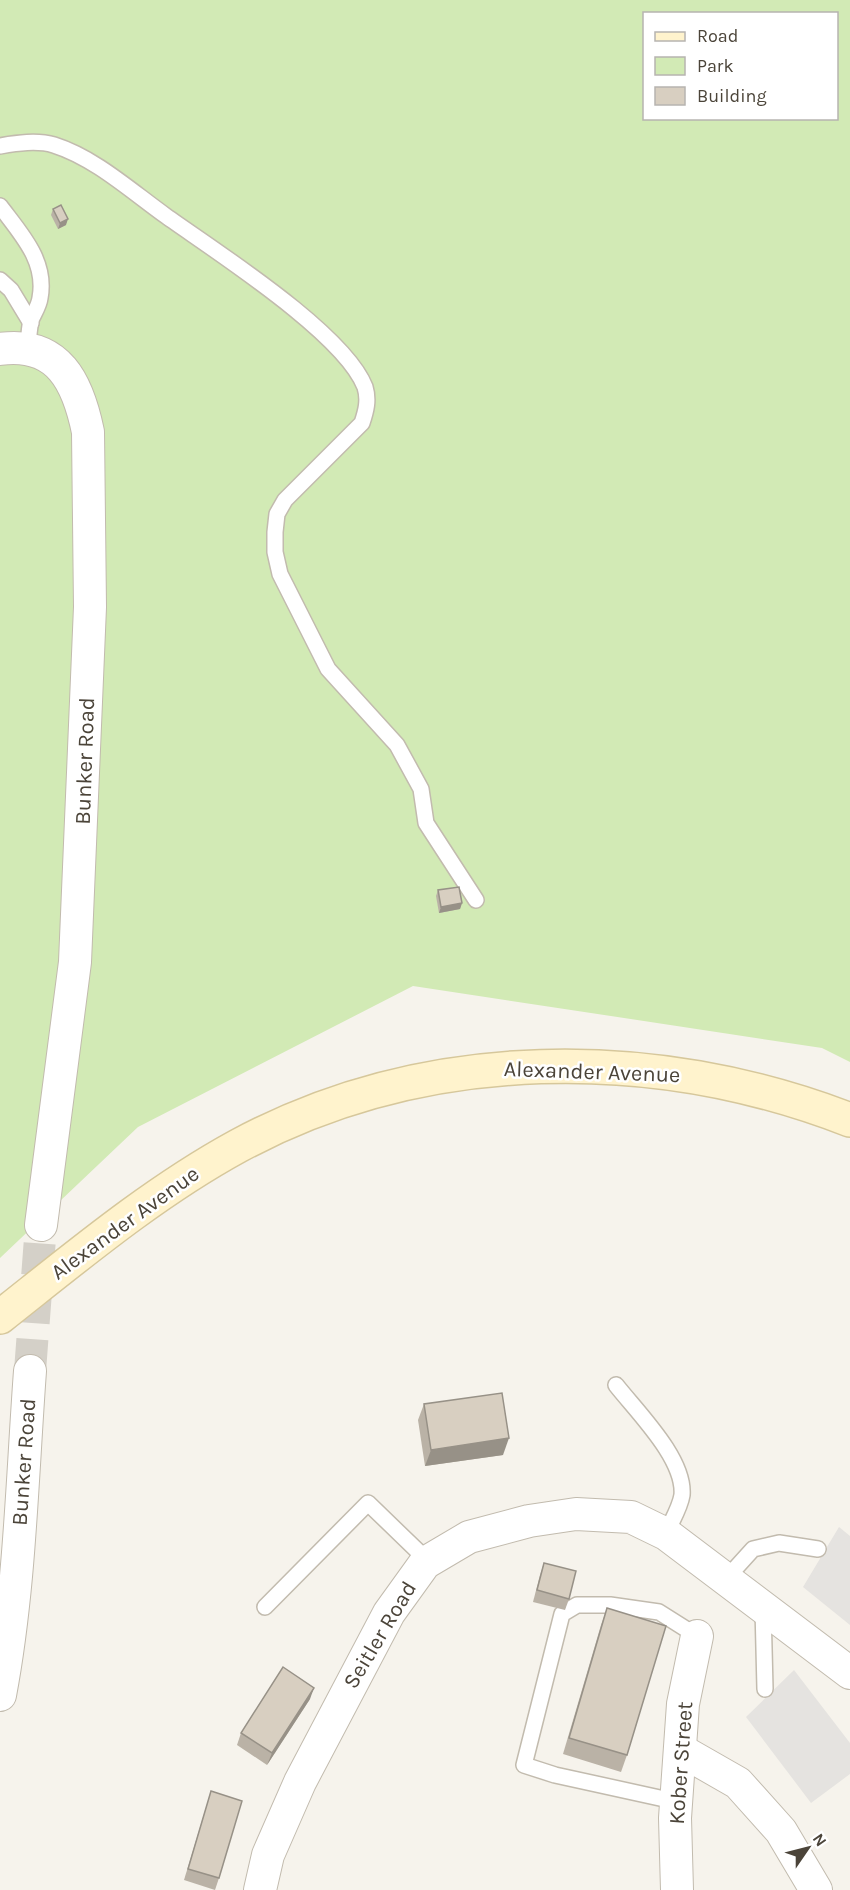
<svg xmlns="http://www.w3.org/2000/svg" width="850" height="1890" viewBox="0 0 850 1890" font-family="Karla,sans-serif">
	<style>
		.green { fill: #d2eab5; fill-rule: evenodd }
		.parking { fill: #e5e3e0 }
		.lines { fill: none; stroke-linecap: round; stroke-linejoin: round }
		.minor-tunnel { stroke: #d4d0c8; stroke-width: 32; stroke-dasharray: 32 16; stroke-linecap: butt }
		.service-casing { stroke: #c2bbae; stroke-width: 18 }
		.minor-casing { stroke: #c2bbae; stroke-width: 34 }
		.secondary-casing { stroke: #d6c79b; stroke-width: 36 }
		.service { stroke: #fff; stroke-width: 15 }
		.minor { stroke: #fff; stroke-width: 32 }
		.secondary { stroke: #fff3cd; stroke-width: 33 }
		.wall { fill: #bab2a6 }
		.shaded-wall { fill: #979187 }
		.building { fill: #d8cfc1; stroke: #979187; stroke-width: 1.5 }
		.labels { text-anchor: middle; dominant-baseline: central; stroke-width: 5; stroke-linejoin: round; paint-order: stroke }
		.street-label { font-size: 22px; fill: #4b4439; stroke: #fff }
	</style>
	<rect width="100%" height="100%" fill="#f6f3ec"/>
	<!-- green -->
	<path class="green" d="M0,0H850V1062L822,1048L413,986L138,1127L0,1258ZM644,14H836V118H644Z"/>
	<!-- parking -->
	<g class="parking">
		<path d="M839,1527L850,1536V1625L803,1587Z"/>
		<path d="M794,1670L850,1743V1774L811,1803L746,1717Z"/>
	</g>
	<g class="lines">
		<!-- minor-tunnel -->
		<path class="minor-tunnel" d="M30,1371L41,1225"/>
		<!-- service casing -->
		<g class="service-casing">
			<g id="service">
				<path d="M0,146C17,143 37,140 54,145C95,158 131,191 166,216C215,251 344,333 365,387C369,400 366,411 362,423L285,500L277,514L275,532V552L280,574L328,669L397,745L421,789L426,823L476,900"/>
				<path d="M0,206C21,234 47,261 40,298C39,306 34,313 31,320C29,329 29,339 27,349"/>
				<path d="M0,280L11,290L31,323"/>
				<path d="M616,1385C638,1413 685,1459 682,1495C680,1508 671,1522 666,1534"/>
				<path d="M724,1581L753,1549L779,1543L818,1549"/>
				<path d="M265,1607L368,1503L428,1561"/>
				<path d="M763,1608L765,1689"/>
				<path d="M678,1802L555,1775L524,1765L562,1614L577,1605H610L659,1612L697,1636"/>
			</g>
		</g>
		<!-- minor casing -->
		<g class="minor-casing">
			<g id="minor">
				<path d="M0,349C59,341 78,383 88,432L90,607L75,962L41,1225"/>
				<path d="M0,1695C20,1589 22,1479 30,1371"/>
				<path d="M682,1751L738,1783L781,1831L816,1890"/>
				<path d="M260,1890L268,1855L300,1782L389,1613L425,1563L469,1537L529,1521L576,1514L631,1517L666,1534L850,1673"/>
				<path d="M677,1890L675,1818L683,1704L697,1636"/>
			</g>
		</g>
		<!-- secondary casing -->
		<g class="secondary-casing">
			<path id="secondary" d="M0,1317C76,1257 152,1193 238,1146C425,1045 654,1044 850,1120"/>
		</g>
		<!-- service -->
		<use href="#service" class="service"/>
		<!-- minor -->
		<use href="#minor" class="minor"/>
		<!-- secondary -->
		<use href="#secondary" class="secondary"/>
	</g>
	<!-- wall -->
	<g class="wall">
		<path d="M53,209L66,225L58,229L51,215Z"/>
		<path d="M438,890L462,903L460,909L439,913L436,896Z"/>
		<path d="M424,1404L503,1455L425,1466L418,1420Z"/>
		<path d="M544,1563L569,1599L565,1610L533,1602L540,1575Z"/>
		<path d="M607,1608L627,1755L621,1772L563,1754L601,1625Z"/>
		<path d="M310,1699L267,1765L237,1745L241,1733Z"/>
		<path d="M211,1791L219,1878L215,1890L184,1880Z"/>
	</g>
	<!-- shaded-wall -->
	<g class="shaded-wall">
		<path d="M68,219L66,225L58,229L60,223Z"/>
		<path d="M462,903L460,909L439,913L441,907Z"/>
		<path d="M509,1438L503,1455L425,1466L431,1450Z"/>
		<path d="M314,1688L310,1699L267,1765L272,1753Z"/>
	</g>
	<!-- building -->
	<g class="building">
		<path d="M61,205L68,219L60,223L53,209Z"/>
		<path d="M459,887L462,903L441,907L438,890Z"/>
		<path d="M502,1393L509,1438L431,1450L424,1404Z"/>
		<path d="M544,1563L576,1571L569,1599L537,1590Z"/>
		<path d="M607,1608L666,1626L627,1755L569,1738Z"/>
		<path d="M283,1667L314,1688L272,1753L241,1733Z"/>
		<path d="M211,1791L242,1801L219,1878L188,1869Z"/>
	</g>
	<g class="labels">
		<!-- street labels -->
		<g class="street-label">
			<text transform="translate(85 761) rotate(-88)">Bunker Road</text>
			<text transform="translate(592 1072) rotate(2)">Alexander Avenue</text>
			<text transform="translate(125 1223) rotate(-36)">Alexander Avenue</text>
			<text transform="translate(24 1462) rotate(-86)">Bunker Road</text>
			<text transform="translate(380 1635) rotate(-59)">Seitler Road</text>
			<text transform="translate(681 1763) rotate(-86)">Kober Street</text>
		</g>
	</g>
	<!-- legend -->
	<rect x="643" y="12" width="195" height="108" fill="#ffffff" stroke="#b7b4b0" stroke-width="1.5"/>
	<rect x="655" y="32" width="30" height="9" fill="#fff3cd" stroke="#b7b4b0" stroke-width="1.5"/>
	<text x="697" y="42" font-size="18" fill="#4b4439">Road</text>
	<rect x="655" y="57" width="30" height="18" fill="#d2eab5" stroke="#b7b4b0" stroke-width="1.5"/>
	<text x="697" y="72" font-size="18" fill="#4b4439">Park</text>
	<rect x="655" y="87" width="30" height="18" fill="#d8cfc1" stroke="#b7b4b0" stroke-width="1.5"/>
	<text x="697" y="102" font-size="18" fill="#4b4439">Building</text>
	<!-- north arrow -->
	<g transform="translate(808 1848) rotate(55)" stroke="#ffffff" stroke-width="4.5" paint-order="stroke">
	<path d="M0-4.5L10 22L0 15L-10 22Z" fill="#4b4439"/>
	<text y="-9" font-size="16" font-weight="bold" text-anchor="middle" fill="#4b4439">N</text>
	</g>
</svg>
